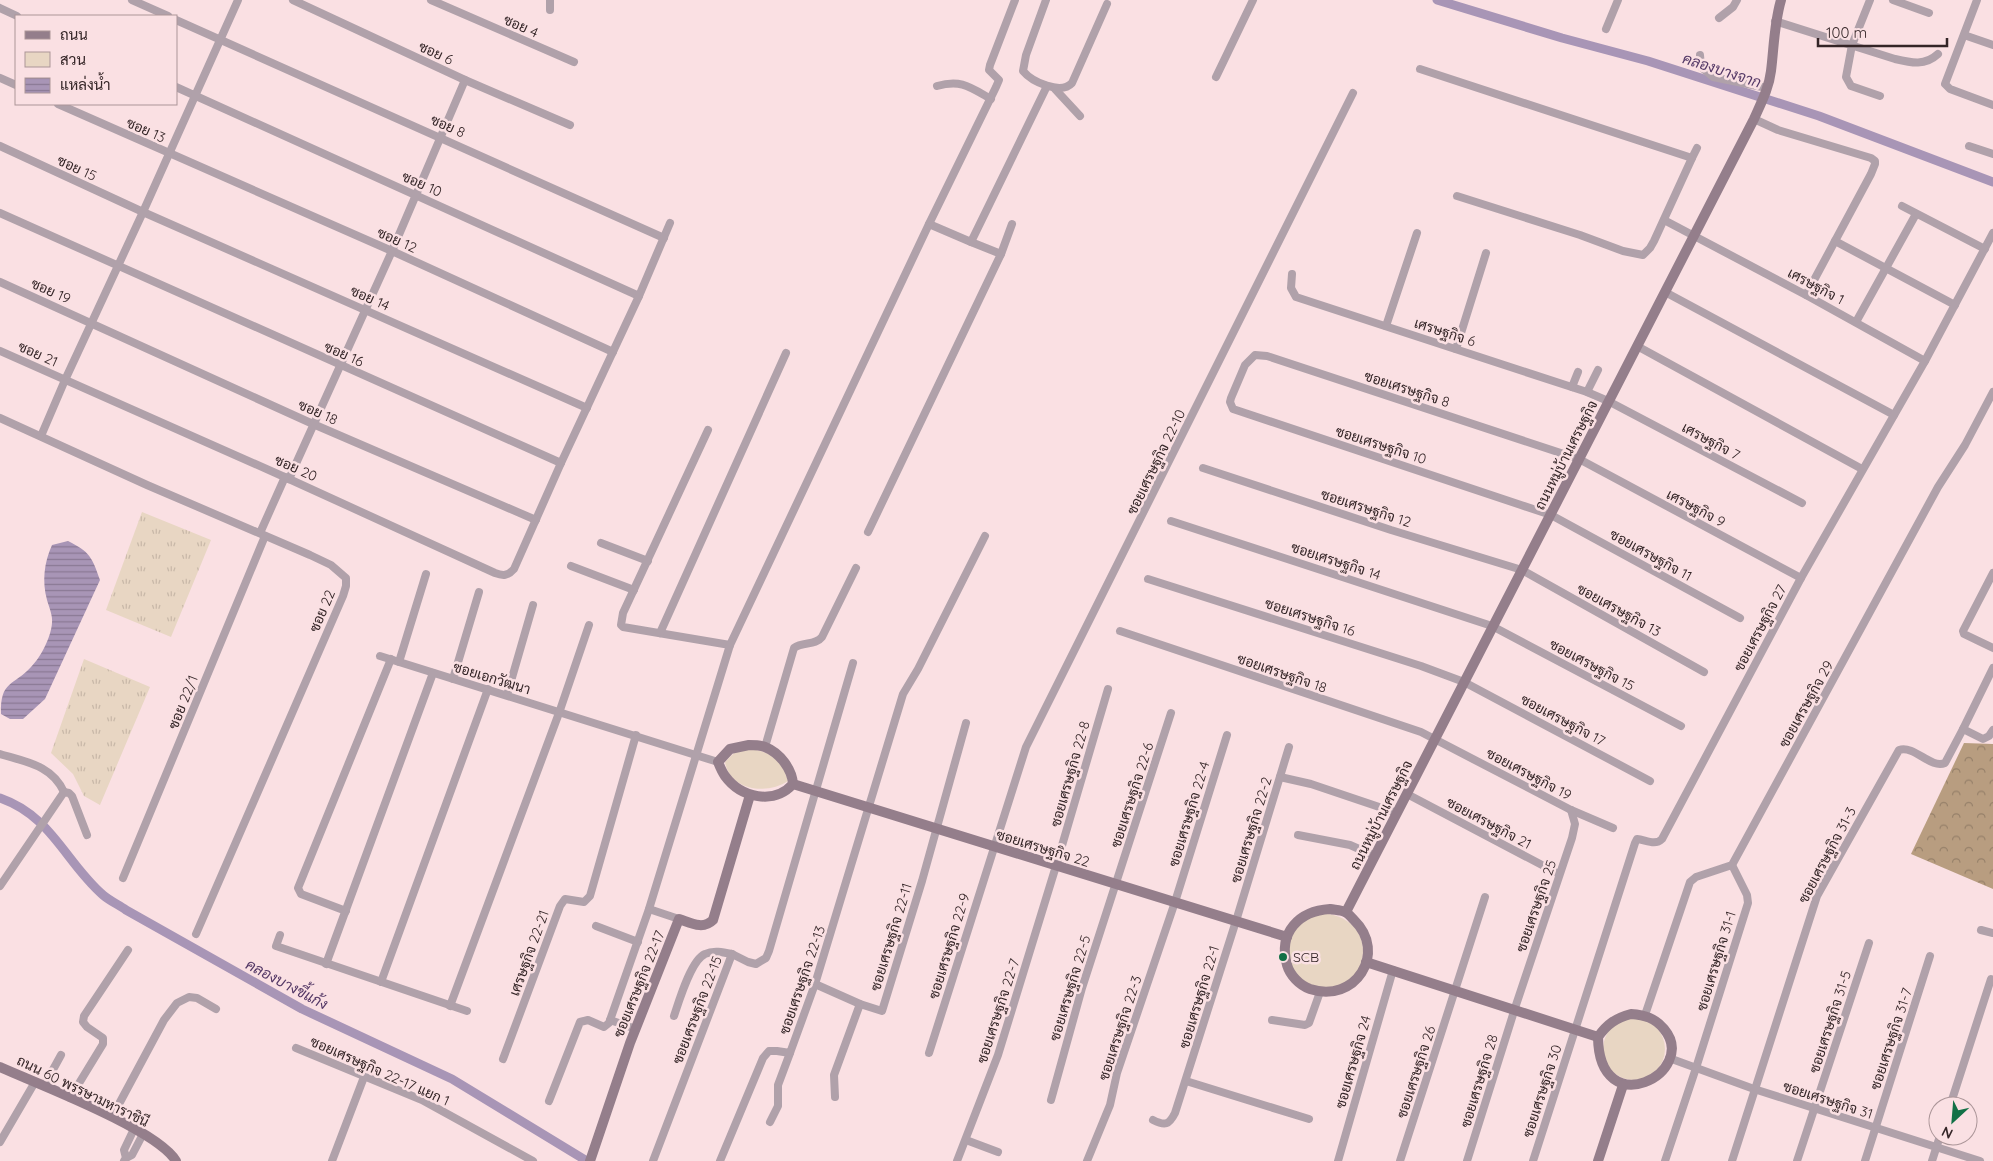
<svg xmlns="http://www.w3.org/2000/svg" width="1993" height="1161" viewBox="0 0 1993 1161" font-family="Quicksand,Sarabun,sans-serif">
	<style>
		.grass { fill: url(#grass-tufts) }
		.forest { fill: url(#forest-crowns) }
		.park { fill: #e8d6c3 }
		.water { fill: url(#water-rules) }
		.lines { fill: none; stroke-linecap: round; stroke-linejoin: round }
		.canal { stroke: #a895b6; stroke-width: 9 }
		.street { stroke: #b0a1aa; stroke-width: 8 }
		.secondary { stroke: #947e8b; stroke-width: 10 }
		.poi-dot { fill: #127046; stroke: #fae0e3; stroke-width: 2 }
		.labels { text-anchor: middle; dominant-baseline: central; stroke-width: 5; stroke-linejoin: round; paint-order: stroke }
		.street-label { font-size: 14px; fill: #342527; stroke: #fae0e3 }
		.poi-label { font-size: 14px; fill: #342527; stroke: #fae0e3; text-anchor: start }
		.water-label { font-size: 15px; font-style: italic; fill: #543866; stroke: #fae0e3 }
	</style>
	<defs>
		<pattern id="grass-tufts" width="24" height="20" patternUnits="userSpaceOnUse" patternTransform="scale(1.25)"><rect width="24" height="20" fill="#e8d6c3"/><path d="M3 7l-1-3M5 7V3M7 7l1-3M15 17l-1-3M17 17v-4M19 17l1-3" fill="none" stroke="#c8b8a8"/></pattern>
		<pattern id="forest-crowns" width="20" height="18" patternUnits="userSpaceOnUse" patternTransform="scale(1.25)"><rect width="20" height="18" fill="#b89d80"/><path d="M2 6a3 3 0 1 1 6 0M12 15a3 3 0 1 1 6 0" fill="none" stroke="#968069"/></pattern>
		<pattern id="water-rules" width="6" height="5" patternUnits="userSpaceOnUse" patternTransform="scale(1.25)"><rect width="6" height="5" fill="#a895b6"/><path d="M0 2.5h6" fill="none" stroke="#8a7994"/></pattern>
	</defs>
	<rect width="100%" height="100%" fill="#fae0e3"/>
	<!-- grass -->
	<g class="grass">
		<path d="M142,512L211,540L171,637L106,610Z"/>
		<path d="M84,659L150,687L100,805L84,796L73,774L51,753Z"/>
	</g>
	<!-- forest -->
	<path class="forest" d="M1964,743L1993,744V889L1911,854Z"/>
	<!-- park -->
	<g class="park">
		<path d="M749,749C770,751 782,760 788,781C767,795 730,791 725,762L734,753Z"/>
		<path d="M1320,913C1384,916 1372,998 1315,987C1310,986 1304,981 1299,977C1297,976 1295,975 1293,973C1284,962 1288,935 1297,926C1302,920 1313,917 1320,913Z"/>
		<circle cx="1634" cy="1049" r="31"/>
	</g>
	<!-- water -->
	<path class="water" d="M68,541C90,552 92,557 100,580L45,699L23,719H10L1,714C0,680 14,686 31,667C41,657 51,637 52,623C53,616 49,607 47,600C42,581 44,563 52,545Z"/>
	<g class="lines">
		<!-- canal -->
		<g class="canal">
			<path d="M1437,0L1562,38L1648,61L1819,116L1993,182"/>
			<path d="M0,798C52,816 65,862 103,895C110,901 119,905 126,910L302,1009L452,1079L587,1161"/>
		</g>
		<!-- street -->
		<g class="street">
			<path d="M132,0L168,16"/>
			<path d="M293,0L465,80L570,125"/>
			<path d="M431,0L574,62"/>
			<path d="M550,0V10"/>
			<path d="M1046,0L1026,55L1023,71C1032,82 1061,95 1072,83L1107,4"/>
			<path d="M1870,0L1852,45L1846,77L1851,86L1880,96"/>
			<path d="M1893,0L1929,13"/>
			<path d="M1977,0L1945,84L1950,89L1993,105"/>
			<path d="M0,8L17,16"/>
			<path d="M1719,18L1733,7L1737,0"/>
			<path d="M176,20L664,238"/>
			<path d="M1775,21L1895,59C1912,63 1925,66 1938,54"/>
			<path d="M1606,29L1618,0"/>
			<path d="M1964,35L1993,45"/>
			<path d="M1700,55L1701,67L1713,77L1767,88"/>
			<path d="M1420,69L1692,158L1697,148"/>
			<path d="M1216,77L1253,0"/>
			<path d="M0,78L16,85"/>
			<path d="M937,86C961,79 970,87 991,99"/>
			<path d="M176,87L639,296"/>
			<path d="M1055,89L1080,116"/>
			<path d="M58,104L392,251L613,352"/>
			<path d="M1754,119L1778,130L1871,158L1875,161V164L1871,174L1806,295"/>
			<path d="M0,146L143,212L587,408"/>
			<path d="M1969,146L1993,154"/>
			<path d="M1457,196L1580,235L1623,251L1643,255L1650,248L1654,241L1692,158"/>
			<path d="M1902,206L1985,249"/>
			<path d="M0,213L561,463"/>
			<path d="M1664,220L1806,295L1925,361"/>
			<path d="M929,224L971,242L1047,86"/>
			<path d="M1835,241L1955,305"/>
			<path d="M1001,254L1012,224"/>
			<path d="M1292,274L1291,288L1296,297L1587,392L1608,401L1802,503"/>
			<path d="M0,282L313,424L536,520"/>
			<path d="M1665,292L1894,415"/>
			<path d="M1856,322L1916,214"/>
			<path d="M1386,326L1417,233"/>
			<path d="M1637,346L1862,469"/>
			<path d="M1456,349L1486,253"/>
			<path d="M0,351L289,479L495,573C503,576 508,576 514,569L561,463L639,296L670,223"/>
			<path d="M1572,387L1578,372"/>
			<path d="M1587,392L1598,370"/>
			<path d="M0,418L147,485L310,555L331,565L346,578V586L343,596L196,934"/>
			<path d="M708,430L623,613L621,625L623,627L730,645"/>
			<path d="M41,436L65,380L143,212L238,0"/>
			<path d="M1203,468L1391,530L1522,570L1704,672"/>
			<path d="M289,479L392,251L465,80"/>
			<path d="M1171,521L1492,626L1681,726"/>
			<path d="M868,532L1001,254L971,242"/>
			<path d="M260,533L285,477"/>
			<path d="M601,543L648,561"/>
			<path d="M571,566L634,590"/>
			<path d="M1993,573L1963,631L1964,634L1993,648"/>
			<path d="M1148,579L1421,666L1464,682L1650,781"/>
			<path d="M1740,618L1551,515L1233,409L1230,402L1231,398L1245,365L1255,355L1267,356L1579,459L1801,578"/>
			<path d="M1120,631L1421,732L1571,810L1613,828"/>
			<path d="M660,633L786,353"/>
			<path d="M380,656L718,762"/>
			<path d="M399,662L426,574"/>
			<path d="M453,679L479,592"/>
			<path d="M507,695L533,605"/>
			<path d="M1963,729L1993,668"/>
			<path d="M765,747L794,648C803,641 815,646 822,637L856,568"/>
			<path d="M0,754C26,762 52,765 64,792"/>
			<path d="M1280,777L1311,784L1397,813"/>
			<path d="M1407,794L1559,874"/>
			<path d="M1298,835L1350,845L1375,856"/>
			<path d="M123,878L265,536"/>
			<path d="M0,886L64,792L69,793L72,796L87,835"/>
			<path d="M649,909L679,919"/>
			<path d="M346,911L301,894L298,888L391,659"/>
			<path d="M596,926L638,942"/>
			<path d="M1981,930L1993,933"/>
			<path d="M280,935L276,946L467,1011"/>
			<path d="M326,964L433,673"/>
			<path d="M381,982L488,689"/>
			<path d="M815,984L860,1004L882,1011L922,881L966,723"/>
			<path d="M450,1006L559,713L589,625"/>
			<path d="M1645,1015L1690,882L1696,877L1732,865L1938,487L1965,445L1993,392"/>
			<path d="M674,1016C679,1001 691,960 705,954C713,950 723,952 732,954"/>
			<path d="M610,1020L636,1029"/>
			<path d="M1272,1020L1305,1025L1309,1023L1320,992"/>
			<path d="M296,1048L422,1100L533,1161"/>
			<path d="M929,1053L1026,747L1353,93"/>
			<path d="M1669,1058L1754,1089L1980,1161"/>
			<path d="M503,1059L560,906L565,899L584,902L590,896L636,735"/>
			<path d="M1186,1081L1309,1119"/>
			<path d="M44,1086L61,1055"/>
			<path d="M835,1097L834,1075L860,1004"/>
			<path d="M70,1098L103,1044V1038L87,1027L83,1022L84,1016L128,950"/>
			<path d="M1051,1100L1082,988L1171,713"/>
			<path d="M549,1101L580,1022L588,1020L604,1027L609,1023L649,909L730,645L929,224L996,87L999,80L989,70L990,65L1015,0"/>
			<path d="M1950,1106L1991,979"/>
			<path d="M112,1117L164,1020L177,1003L189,997L197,998L216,1009"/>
			<path d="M1153,1120C1165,1126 1169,1125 1175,1113L1236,921L1289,747"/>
			<path d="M770,1122L778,1106V1085L790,1053"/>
			<path d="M966,1140L998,1152"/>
			<path d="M0,1142L35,1082"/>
			<path d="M126,1158L132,1155L143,1134"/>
			<path d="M124,1161L126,1158L124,1150L134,1129"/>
			<path d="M332,1161L364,1077"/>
			<path d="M653,1161L732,954L748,962L756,964L766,958L769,951L853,663"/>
			<path d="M720,1161L763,1058L769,1051H777L790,1053L815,984L903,694L918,669L985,536"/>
			<path d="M957,1161L998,1055L1056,866L1108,689"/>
			<path d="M1087,1161L1110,1105L1117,1073L1175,902L1227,735"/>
			<path d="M1338,1161L1393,970"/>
			<path d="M1400,1161L1485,897"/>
			<path d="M1467,1161L1516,1005L1572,838L1575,824L1571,810"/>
			<path d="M1533,1161L1635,843L1637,839C1646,840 1655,846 1662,839L1801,578L1925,361L1993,233"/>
			<path d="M1665,1161L1696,1068L1748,903L1747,895L1732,865"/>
			<path d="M1732,1161L1817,896L1899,750C1915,745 1930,769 1945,763L1963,729L1983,739L1989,736L1993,730"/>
			<path d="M1797,1161L1869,943"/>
			<path d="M1865,1161L1930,956"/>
			<path d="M1932,1161L1940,1136"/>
		</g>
		<!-- secondary -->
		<g class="secondary">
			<path d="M749,745C754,745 760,745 765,747C780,753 792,769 793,784C774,805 741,798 725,776C722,772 720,767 718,762L730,749Z"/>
			<path d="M793,784L1287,937"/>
			<path d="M1330,909C1335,910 1341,910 1345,912C1348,913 1351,917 1354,920C1388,953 1355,1004 1310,989C1299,985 1290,975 1287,965C1278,932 1299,911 1330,909Z"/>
			<path d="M1346,912L1754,119C1761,103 1769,88 1771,71C1774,47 1774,24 1781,0"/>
			<path d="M1366,962L1598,1037"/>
			<path d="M1631,1014C1645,1015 1655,1018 1664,1029C1700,1072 1599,1125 1598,1037C1607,1024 1616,1018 1631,1014Z"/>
			<path d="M0,1067C38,1084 157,1129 176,1161"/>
			<path d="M590,1161L630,1043L679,919C691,923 703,930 713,920L750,795"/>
			<path d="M1598,1161L1623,1085"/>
		</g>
	</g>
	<!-- markers -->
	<circle class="poi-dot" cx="1283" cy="957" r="5"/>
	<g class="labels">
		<!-- street labels -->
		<g class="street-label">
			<text transform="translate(521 26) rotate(24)">ซอย 4</text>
			<text transform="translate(436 53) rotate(25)">ซอย 6</text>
			<text transform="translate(448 126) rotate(24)">ซอย 8</text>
			<text transform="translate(146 130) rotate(24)">ซอย 13</text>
			<text transform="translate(77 168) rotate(25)">ซอย 15</text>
			<text transform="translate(422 184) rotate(24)">ซอย 10</text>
			<text transform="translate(397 240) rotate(24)">ซอย 12</text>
			<text transform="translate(1816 286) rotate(28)">เศรษฐกิจ 1</text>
			<text transform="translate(51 291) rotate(24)">ซอย 19</text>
			<text transform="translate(370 298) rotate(24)">ซอย 14</text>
			<text transform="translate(1445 332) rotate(18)">เศรษฐกิจ 6</text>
			<text transform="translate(38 354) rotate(24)">ซอย 21</text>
			<text transform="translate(344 354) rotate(24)">ซอย 16</text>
			<text transform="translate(1407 389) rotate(18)">ซอยเศรษฐกิจ 8</text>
			<text transform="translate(318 412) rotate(24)">ซอย 18</text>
			<text transform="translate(1711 441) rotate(28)">เศรษฐกิจ 7</text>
			<text transform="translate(1381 445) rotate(18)">ซอยเศรษฐกิจ 10</text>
			<text transform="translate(1566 455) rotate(-63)">ถนนหมู่บ้านเศรษฐกิจ</text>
			<text transform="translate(1156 462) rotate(-64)">ซอยเศรษฐกิจ 22-10</text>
			<text transform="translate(296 468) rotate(24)">ซอย 20</text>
			<text transform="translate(1366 508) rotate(18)">ซอยเศรษฐกิจ 12</text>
			<text transform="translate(1696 508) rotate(28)">เศรษฐกิจ 9</text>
			<text transform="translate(1651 555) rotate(29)">ซอยเศรษฐกิจ 11</text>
			<text transform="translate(1336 561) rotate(18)">ซอยเศรษฐกิจ 14</text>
			<text transform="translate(1619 610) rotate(29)">ซอยเศรษฐกิจ 13</text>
			<text transform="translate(322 611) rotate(-67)">ซอย 22</text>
			<text transform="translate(1310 617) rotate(18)">ซอยเศรษฐกิจ 16</text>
			<text transform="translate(1760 628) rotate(-62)">ซอยเศรษฐกิจ 27</text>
			<text transform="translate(1592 665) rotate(28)">ซอยเศรษฐกิจ 15</text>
			<text transform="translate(1282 673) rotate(19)">ซอยเศรษฐกิจ 18</text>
			<text transform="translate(492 678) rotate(17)">ซอยเอกวัฒนา</text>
			<text transform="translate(183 702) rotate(-68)">ซอย 22/1</text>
			<text transform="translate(1806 704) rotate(-61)">ซอยเศรษฐกิจ 29</text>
			<text transform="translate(1563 720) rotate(28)">ซอยเศรษฐกิจ 17</text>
			<text transform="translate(1070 774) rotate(-74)">ซอยเศรษฐกิจ 22-8</text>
			<text transform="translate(1529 774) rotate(28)">ซอยเศรษฐกิจ 19</text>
			<text transform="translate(1132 795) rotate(-72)">ซอยเศรษฐกิจ 22-6</text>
			<text transform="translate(1189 814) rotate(-73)">ซอยเศรษฐกิจ 22-4</text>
			<text transform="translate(1381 815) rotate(-63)">ถนนหมู่บ้านเศรษฐกิจ</text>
			<text transform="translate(1489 823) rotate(28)">ซอยเศรษฐกิจ 21</text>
			<text transform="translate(1251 830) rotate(-73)">ซอยเศรษฐกิจ 22-2</text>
			<text transform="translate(1043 848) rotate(17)">ซอยเศรษฐกิจ 22</text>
			<text transform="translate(1827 855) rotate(-62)">ซอยเศรษฐกิจ 31-3</text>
			<text transform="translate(1536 906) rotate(-71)">ซอยเศรษฐกิจ 25</text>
			<text transform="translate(891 937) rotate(-73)">ซอยเศรษฐกิจ 22-11</text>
			<text transform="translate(949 946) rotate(-73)">ซอยเศรษฐกิจ 22-9</text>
			<text transform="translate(529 953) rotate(-70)">เศรษฐกิจ 22-21</text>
			<text transform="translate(1716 961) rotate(-73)">ซอยเศรษฐกิจ 31-1</text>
			<text transform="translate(802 980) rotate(-71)">ซอยเศรษฐกิจ 22-13</text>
			<text transform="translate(639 984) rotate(-68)">ซอยเศรษฐกิจ 22-17</text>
			<text transform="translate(1070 988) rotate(-73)">ซอยเศรษฐกิจ 22-5</text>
			<text transform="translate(1199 997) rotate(-73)">ซอยเศรษฐกิจ 22-1</text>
			<text transform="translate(697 1010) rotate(-69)">ซอยเศรษฐกิจ 22-15</text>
			<text transform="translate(998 1011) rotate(-72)">ซอยเศรษฐกิจ 22-7</text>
			<text transform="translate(1830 1022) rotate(-72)">ซอยเศรษฐกิจ 31-5</text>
			<text transform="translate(1120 1028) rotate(-72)">ซอยเศรษฐกิจ 22-3</text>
			<text transform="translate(1891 1039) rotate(-72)">ซอยเศรษฐกิจ 31-7</text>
			<text transform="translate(1353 1062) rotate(-74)">ซอยเศรษฐกิจ 24</text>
			<text transform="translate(380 1071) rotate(24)">ซอยเศรษฐกิจ 22-17 แยก 1</text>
			<text transform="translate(1416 1072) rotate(-72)">ซอยเศรษฐกิจ 26</text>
			<text transform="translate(1479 1081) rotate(-73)">ซอยเศรษฐกิจ 28</text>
			<text transform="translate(83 1091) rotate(26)">ถนน 60 พรรษามหาราชินี</text>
			<text transform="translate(1542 1091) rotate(-72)">ซอยเศรษฐกิจ 30</text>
			<text transform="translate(1828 1100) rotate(18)">ซอยเศรษฐกิจ 31</text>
		</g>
		<!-- poi labels -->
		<g class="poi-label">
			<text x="1293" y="957">SCB</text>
		</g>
		<!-- water labels -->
		<g class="water-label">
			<text transform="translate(1722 70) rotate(18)">คลองบางจาก</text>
			<text transform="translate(287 984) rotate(28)">คลองบางขี้แก้ง</text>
		</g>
	</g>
	<!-- legend -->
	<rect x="15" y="15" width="162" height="90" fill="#fae0e3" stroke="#ab9598"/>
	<rect x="25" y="31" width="25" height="8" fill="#947e8b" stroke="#ab9598"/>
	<text x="60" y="40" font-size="15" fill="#342527">ถนน</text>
	<rect x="25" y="52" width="25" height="15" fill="#e8d6c3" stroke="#ab9598"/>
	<text x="60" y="65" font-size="15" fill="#342527">สวน</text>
	<rect x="25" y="78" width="25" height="15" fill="url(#water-rules)" stroke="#ab9598"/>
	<text x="60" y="90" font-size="15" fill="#342527">แหล่งน้ำ</text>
	<!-- north arrow -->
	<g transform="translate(1953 1121) rotate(206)"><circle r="24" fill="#fae0e3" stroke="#ab9598"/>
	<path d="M0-4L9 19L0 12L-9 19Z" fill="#127046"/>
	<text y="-8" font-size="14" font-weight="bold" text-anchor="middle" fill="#342527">N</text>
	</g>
	<!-- scale -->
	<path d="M1818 38v8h129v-8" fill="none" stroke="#342527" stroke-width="2.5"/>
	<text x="1826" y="38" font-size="15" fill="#342527" stroke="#fae0e3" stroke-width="4" paint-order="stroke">100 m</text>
</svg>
